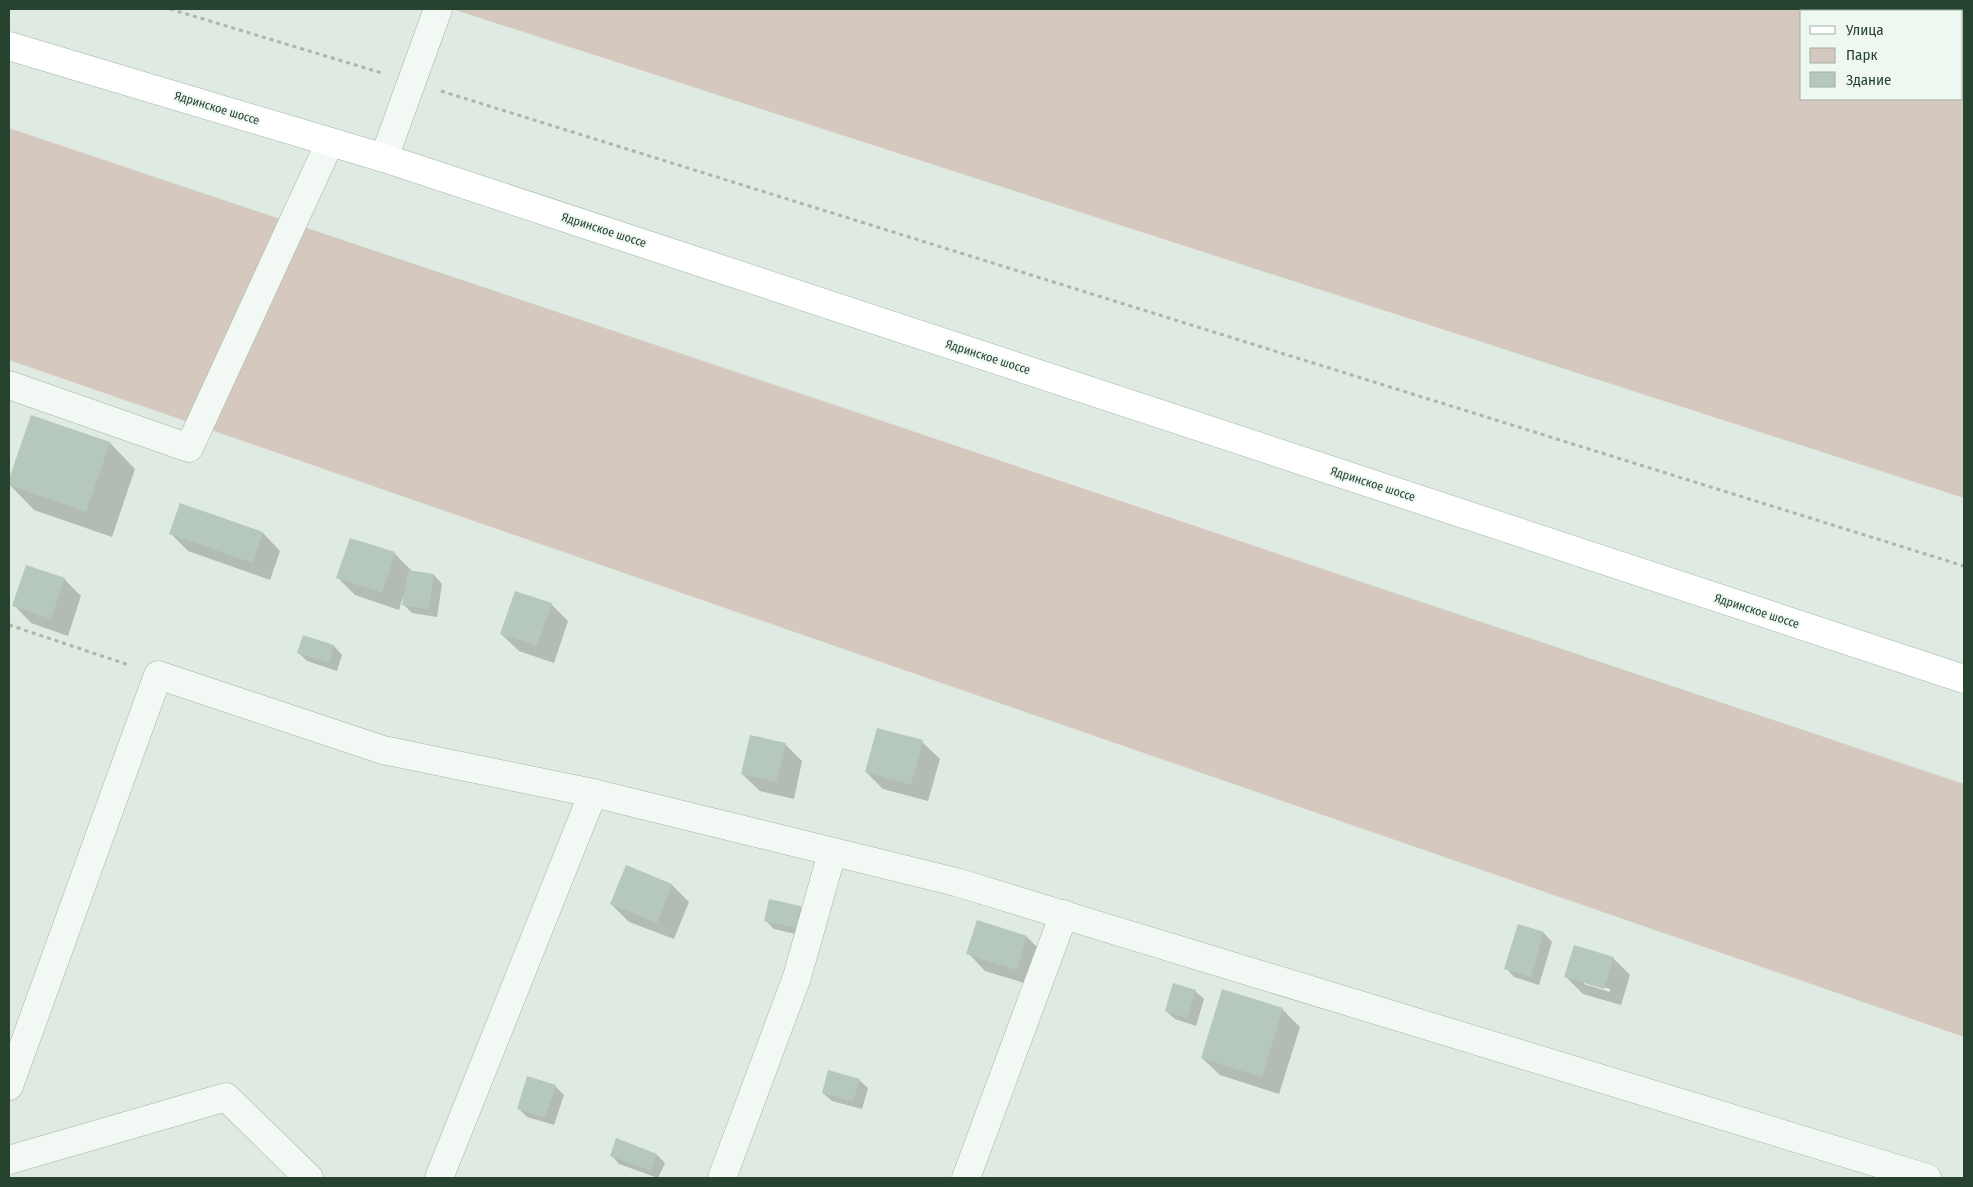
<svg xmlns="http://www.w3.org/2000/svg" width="1973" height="1187" viewBox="0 0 1973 1187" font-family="'Fira Sans Condensed',sans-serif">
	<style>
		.green { fill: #d5c9bf; fill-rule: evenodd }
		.shadow { fill: #0003; fill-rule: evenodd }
		.building { fill: #b6c8bc }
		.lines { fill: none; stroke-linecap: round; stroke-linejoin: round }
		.minor-casing { stroke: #a4b5a9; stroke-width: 29 }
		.major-casing { stroke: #9db7a5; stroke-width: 29 }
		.path { stroke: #a9b7ad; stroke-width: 3; stroke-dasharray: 4 4; stroke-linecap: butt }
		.minor { stroke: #f2f8f4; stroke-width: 28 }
		.major { stroke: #fff; stroke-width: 28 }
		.labels { text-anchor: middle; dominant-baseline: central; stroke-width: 4; stroke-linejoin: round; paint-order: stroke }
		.street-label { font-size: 12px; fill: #264330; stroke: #eff7f1 }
	</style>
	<rect width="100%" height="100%" fill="#dfeae2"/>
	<!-- green -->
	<g class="green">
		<path d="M452,9H1964V498ZM1802,11H1962V99H1802Z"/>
		<path d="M9,128L1964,784V1037L9,360Z"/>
	</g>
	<!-- shadow -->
	<g class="shadow">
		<path d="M32,416L110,443L135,469L112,537L34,510L9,484Z"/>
		<path d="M181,505L263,533L280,551L270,580L188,551L171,534Z"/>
		<path d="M351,539L395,554L412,571L434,575L442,584L437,617L412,613L404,605L403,597L399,610L355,595L338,578Z"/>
		<path d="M64,579L81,596L68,636L31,623L14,605Z"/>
		<path d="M551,604L568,621L554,663L519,651L501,634Z"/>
		<path d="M304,637L334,646L342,655L337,671L307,661L298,652Z"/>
		<path d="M922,742L940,759L928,801L883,789L866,772Z"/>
		<path d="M785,744L802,761L794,799L760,791L742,774Z"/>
		<path d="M672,885L689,902L674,939L629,922L611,904Z"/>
		<path d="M800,907L809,915L804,936L774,929L765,920Z"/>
		<path d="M1519,926L1544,933L1552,942L1539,985L1514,977L1506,968Z"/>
		<path d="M1027,937L1044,954L1034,986L985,971L968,953Z"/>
		<path d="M1613,958L1630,975L1621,1005L1583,994L1565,976ZM1584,982L1610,989V992L1584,984Z"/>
		<path d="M1195,991L1204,999L1196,1026L1175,1019L1166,1011Z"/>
		<path d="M1282,1009L1300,1027L1279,1094L1220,1075L1202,1058Z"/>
		<path d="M859,1080L868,1088L862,1109L832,1101L823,1093Z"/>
		<path d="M555,1086L564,1095L554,1125L527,1117L518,1108Z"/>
		<path d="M611,1155H657L665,1163L658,1178L619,1164Z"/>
	</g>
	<!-- building -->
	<g class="building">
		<path d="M31,415L110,442L86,512L9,485V479Z"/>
		<path d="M180,503L263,532L253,563L169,534Z"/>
		<path d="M350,538L395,552L382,593L336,578Z"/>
		<path d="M26,565L65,578L51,619L12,606Z"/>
		<path d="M408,570L434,574L429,609L402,605Z"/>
		<path d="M515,591L552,603L537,646L500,634Z"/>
		<path d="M303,635L334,645L329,663L297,653Z"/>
		<path d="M877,728L923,740L911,785L865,772Z"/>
		<path d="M750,735L786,743L776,782L741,774Z"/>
		<path d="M626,865L672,884L657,923L610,904Z"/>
		<path d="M769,899L801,906L796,928L764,921Z"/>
		<path d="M977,920L1027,936L1017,970L966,954Z"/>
		<path d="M1518,924L1544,932L1531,977L1504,969Z"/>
		<path d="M1574,945L1614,957L1604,989L1564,977Z"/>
		<path d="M1173,983L1196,990L1187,1018L1165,1011Z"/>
		<path d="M1222,989L1283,1008L1262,1077L1201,1058Z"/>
		<path d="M828,1070L860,1079L853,1102L822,1093Z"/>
		<path d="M527,1076L556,1085L545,1118L517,1109Z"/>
		<path d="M616,1138L657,1154L651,1171L610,1156Z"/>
	</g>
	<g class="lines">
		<!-- minor casing -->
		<g class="minor-casing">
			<g id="minor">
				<path d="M384,158L438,9"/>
				<path d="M9,385L189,448L330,142"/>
				<path d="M9,1086L158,675L383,750L593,793L956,882L1927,1178"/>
				<path d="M9,1160L226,1097L309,1178"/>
				<path d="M439,1178L593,793"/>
				<path d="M722,1178L797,977L832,853"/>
				<path d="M966,1178L1064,914"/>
			</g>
		</g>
		<!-- major casing -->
		<g class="major-casing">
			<path id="major" d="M9,46L384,158L1964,679"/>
		</g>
		<!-- path -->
		<g class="path">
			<path d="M170,9L382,73"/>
			<path d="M441,91L1964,566"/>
			<path d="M9,625L129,665"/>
		</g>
		<!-- minor -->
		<use href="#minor" class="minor"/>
		<!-- major -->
		<use href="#major" class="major"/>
	</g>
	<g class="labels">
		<!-- street labels -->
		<g class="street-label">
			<text transform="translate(217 108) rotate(17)">Ядринское шоссе</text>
			<text transform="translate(604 230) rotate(18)">Ядринское шоссе</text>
			<text transform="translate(988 357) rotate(18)">Ядринское шоссе</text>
			<text transform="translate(1373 484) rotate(18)">Ядринское шоссе</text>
			<text transform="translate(1757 611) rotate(18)">Ядринское шоссе</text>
		</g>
	</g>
	<!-- border -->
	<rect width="1973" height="1187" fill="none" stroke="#264330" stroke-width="20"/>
	<!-- legend -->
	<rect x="1800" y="10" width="162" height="90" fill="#eff7f1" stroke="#9fafa4"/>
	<rect x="1810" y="26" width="25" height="8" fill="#ffffff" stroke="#9fafa4"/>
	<text x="1846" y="35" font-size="15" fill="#264330">Улица</text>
	<rect x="1810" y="48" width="25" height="15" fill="#d5c9bf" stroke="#9fafa4"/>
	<text x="1846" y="60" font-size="15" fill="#264330">Парк</text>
	<rect x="1810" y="72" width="25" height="15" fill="#b6c8bc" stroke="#9fafa4"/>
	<text x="1846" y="85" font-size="15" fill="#264330">Здание</text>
</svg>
